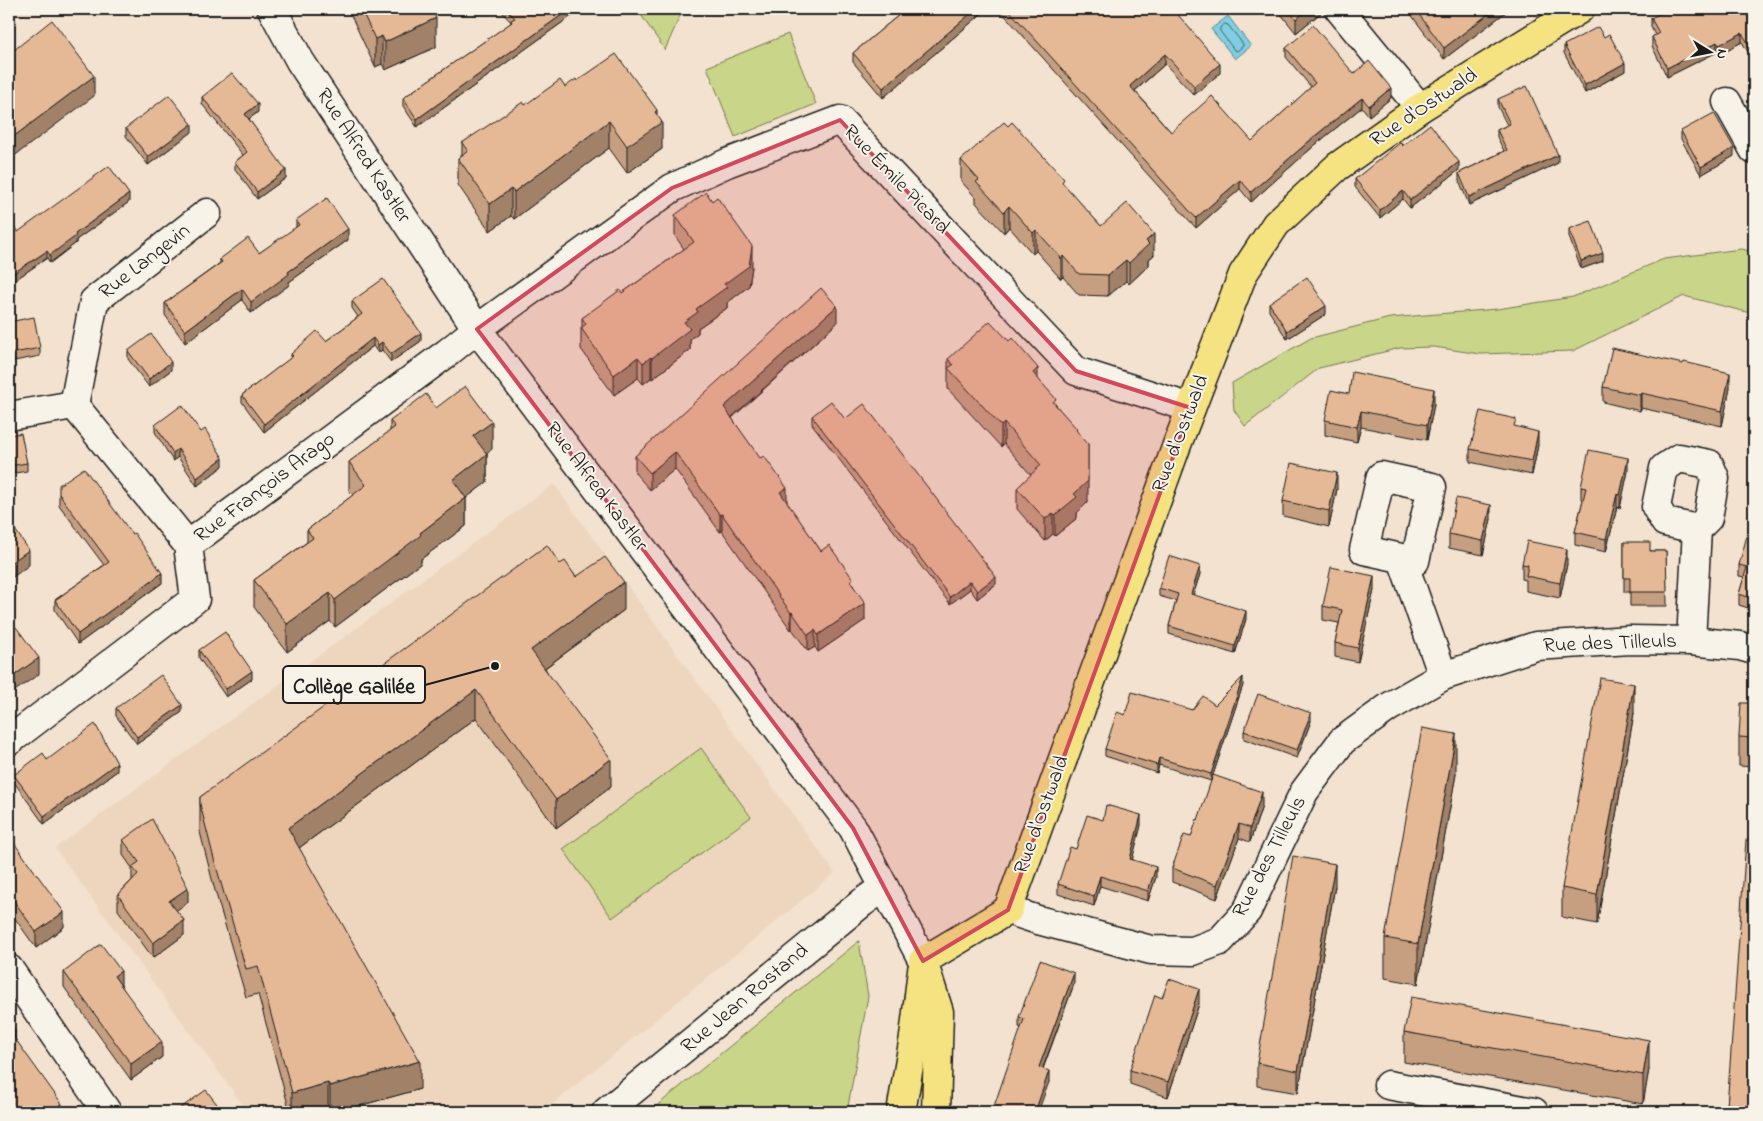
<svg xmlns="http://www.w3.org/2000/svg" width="1763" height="1121" viewBox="0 0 1763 1121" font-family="'Indie Flower',sans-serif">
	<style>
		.built { fill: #eed6be }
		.green { fill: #c9d588; stroke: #727852 }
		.water { fill: #81cde1; stroke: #598692 }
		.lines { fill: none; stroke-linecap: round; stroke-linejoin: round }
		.shore { stroke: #44636b; stroke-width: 1 }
		.minor-casing { stroke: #1c1c1c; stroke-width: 31 }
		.major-casing { stroke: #1c1c1c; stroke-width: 31 }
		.minor { stroke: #f7f3e8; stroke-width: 28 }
		.major { stroke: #f5e382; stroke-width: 28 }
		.wall { fill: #c69f81; stroke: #1c1c1c }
		.shaded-wall { fill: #a18269; stroke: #1c1c1c }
		.building { fill: #e6b996; stroke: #1c1c1c }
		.marked { fill: #d1495b; fill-opacity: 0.2; stroke: #d1495b; stroke-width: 4; stroke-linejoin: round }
		.labels { text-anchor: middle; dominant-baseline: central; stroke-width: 4; stroke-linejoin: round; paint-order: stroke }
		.street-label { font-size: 21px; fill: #1c1c1c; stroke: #f7f3e8 }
		.leader { fill: none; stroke: #1c1c1c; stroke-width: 2 }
		.callout-dot { fill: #1c1c1c; stroke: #f7f3e8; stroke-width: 2 }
		.callout { fill: #f7f3e8; stroke: #1c1c1c; stroke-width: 2 }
		.callout-label { font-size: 22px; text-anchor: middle; font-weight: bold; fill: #1c1c1c }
	</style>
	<rect width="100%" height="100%" fill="#f2e2cf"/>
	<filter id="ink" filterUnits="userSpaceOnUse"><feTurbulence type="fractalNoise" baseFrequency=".02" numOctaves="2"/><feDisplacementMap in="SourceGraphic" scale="10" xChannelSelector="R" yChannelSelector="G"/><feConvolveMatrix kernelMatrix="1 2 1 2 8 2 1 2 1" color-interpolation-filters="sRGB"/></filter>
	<g filter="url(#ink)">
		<!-- built -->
		<path class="built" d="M554,484L835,873L543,1112H248L55,848Z"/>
		<!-- green -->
		<g class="green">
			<path d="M637,9H683L665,50Z"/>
			<path d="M788,34L816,104L735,137L707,67Z"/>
			<path d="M1741,249L1754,252V314L1684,296L1573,351L1480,354L1434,347L1400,348L1319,368L1245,426L1234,410L1232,383L1311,338L1390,318L1497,309L1573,297L1664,259Z"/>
			<path d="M701,748L751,817L612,918L563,849Z"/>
			<path d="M859,941L868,996L847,1112H649Z"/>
		</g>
		<!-- water -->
		<path class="water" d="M1228,16L1251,46L1235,59L1211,29Z"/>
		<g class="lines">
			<!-- shore -->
			<path class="shore" d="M1225,24L1228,25L1243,44V46L1237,51L1234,50L1220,31V28Z"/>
			<!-- minor casing -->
			<g class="minor-casing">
				<g id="minor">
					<path d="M272,9L300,61L477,329L853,828L923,961"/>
					<path d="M1339,9L1420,108"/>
					<path d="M1727,102L1754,150"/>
					<path d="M74,405L94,301L207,213"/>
					<path d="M9,416L74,405L188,545"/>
					<path d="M1679,458L1709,464L1715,478L1708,518L1697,529L1665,522L1656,507L1664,468Z"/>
					<path d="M1381,476L1432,487L1415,561L1364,550Z"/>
					<path d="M1402,559L1443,676"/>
					<path d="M1691,641L1697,529"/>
					<path d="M9,741L195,599L188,545L447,353L477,329L672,188L727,163L840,120L1076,371L1191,408"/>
					<path d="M1008,910L1038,920L1151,950L1193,951L1220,941L1247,911L1304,792L1342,741L1389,707L1443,676L1536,646L1630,640L1691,641L1740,646L1754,650"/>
					<path d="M9,969L107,1112"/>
					<path d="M1388,1085L1534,1112"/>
					<path d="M606,1112L863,902L884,887"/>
				</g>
			</g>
			<!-- major casing -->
			<g class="major-casing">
				<g id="major">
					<path d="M923,961L1008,910L1178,442L1243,274L1276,224L1337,167L1420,108L1580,9"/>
					<path d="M923,961L939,1012L936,1112"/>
					<path d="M901,1112L914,1037L922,970"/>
				</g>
			</g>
			<!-- minor -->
			<use href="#minor" class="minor"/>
			<!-- major -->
			<use href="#major" class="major"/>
		</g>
		<!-- wall -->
		<g class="wall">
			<path d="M348,9H432L436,47L385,70L382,64L375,67Z"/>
			<path d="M499,9H581L417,127L403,106V98L511,23V22Z"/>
			<path d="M906,9H987L883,98L853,62V53Z"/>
			<path d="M999,9H1185L1177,15L1220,73L1194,95L1165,64L1135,91L1171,132L1252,141L1311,87L1286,57V48L1354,74L1391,98L1369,116L1362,107L1315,145L1251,202L1240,189L1196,228Z"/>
			<path d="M1277,9H1323V11L1296,33Z"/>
			<path d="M1407,9H1510L1444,59Z"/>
			<path d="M1754,9V62L1742,42L1719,54L1717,52L1667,77L1652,46V37L1655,35L1651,27V18Z"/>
			<path d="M1604,37L1625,71L1585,93L1564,53V45Z"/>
			<path d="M577,81L657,116L662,149L627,173L609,148L514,219L511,216L490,231L458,185V158L462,155V143Z"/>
			<path d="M202,97L258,112L249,119L286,178L257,199L235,169V162L243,155L202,104Z"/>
			<path d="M1498,99L1558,163L1469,205L1459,180V173L1504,151L1497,137V130L1507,125L1498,107Z"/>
			<path d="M126,128L192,132L148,165L126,136Z"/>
			<path d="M1681,131L1734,156L1701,175L1681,139Z"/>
			<path d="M1402,146L1459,170L1410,208L1403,199L1380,218L1355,187V179Z"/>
			<path d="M961,160L1064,185L1101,226L1154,255L1149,259V265L1129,284L1126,281L1108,296L1079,295L1063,277L1061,279L1036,251L1033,254L1009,227L1004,233L976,203V198L961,181Z"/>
			<path d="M129,202L76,240V243L50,263L47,258L9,284V224L18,232Z"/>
			<path d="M675,215L752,267L749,286L727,303V308L698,328V333L690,339V350L652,379L651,378L643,384L638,378L614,395L581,349V328L582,327V318L622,293L684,249L675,236Z"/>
			<path d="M296,220L348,240L289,282V285L251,313L242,300L185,343L165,315V303L220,263V259L259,253L296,228Z"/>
			<path d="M1569,229L1603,261L1581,269L1569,237Z"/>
			<path d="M352,301L421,341L391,362L382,350L378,353L373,346L264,432L242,402V395L291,358V354L326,341L358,317L352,308Z"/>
			<path d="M1269,303L1326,314L1287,339L1269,311Z"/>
			<path d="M9,322L40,348V356L9,362Z"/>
			<path d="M837,323L732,418L787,503L821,551L853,585L865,620L818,652L815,647L808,651L792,629L791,630L722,531L720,532L675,469L650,490L635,473V456Z"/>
			<path d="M128,351L171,370L149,387L128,359Z"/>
			<path d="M948,359L1038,380L1056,405L1077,432L1088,502L1077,513V518L1055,536L1053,534L1045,541L1017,509V488L1031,475L1004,444L1001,447L948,389Z"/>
			<path d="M1603,387L1730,388L1722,426L1641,408L1640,411L1603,402Z"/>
			<path d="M1349,394L1434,404L1427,440L1361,427L1357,442L1325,435V420Z"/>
			<path d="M436,408L492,449L487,453V482L466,498V526L421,559V563L335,627L330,621L287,652L254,607V580L307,542V530L353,495L349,490V462L390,431V421Z"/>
			<path d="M812,416L845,419L996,584L977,599L970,589L950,604L812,424Z"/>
			<path d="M155,425L223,466L197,486L178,457L173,461L155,432Z"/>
			<path d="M1516,427L1538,445L1532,475L1470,462V449Z"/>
			<path d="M1754,430V453H1752V438Z"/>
			<path d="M9,435L27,463V471L9,474Z"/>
			<path d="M1628,471L1620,508L1617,507L1606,552L1575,545V532L1583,500L1581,499V487Z"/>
			<path d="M1337,489L1329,527L1283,516V501Z"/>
			<path d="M59,494L132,534L162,583L78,644L55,610V600L104,565L59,505Z"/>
			<path d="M1491,519L1483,555L1449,548V534Z"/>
			<path d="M1754,534V610L1739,605V594L1744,577L1739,576V565Z"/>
			<path d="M1624,542L1650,551H1666L1667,606H1630V592H1624Z"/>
			<path d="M560,564L624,610L545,668L611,787L556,828L476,718L299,848L420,1089L337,1112H329L328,1110L322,1112H290L258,994L246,997L214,887L200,832V797Z"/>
			<path d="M1522,564H1567L1560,598L1526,591V580L1522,579Z"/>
			<path d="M1200,574L1193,595L1246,619L1235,654L1169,634V626L1176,601L1159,596V588Z"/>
			<path d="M1374,590L1358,662L1335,657V643L1339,623L1323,620V606Z"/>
			<path d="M199,650L252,679L226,697L199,658Z"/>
			<path d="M1243,685L1211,781L1159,765L1157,773L1105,756V749L1125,715L1192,710L1215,705Z"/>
			<path d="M1754,703V767L1739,766V737Z"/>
			<path d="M116,708L182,712L137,744L116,716Z"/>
			<path d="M1634,713L1597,924L1562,917V888Z"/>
			<path d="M1311,721L1297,758L1244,739V731Z"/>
			<path d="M47,760L117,771L44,824L14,782V775Z"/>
			<path d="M1456,774L1418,984L1385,978V938Z"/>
			<path d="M1262,806L1250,842L1239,838L1217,899L1172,882V868L1191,837L1198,820Z"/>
			<path d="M1103,820L1141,825L1132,859L1156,877L1148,901L1100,886L1094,906L1058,894V884L1076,849Z"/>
			<path d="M9,836L64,927L36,948L9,910Z"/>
			<path d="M123,840L188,902L176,910L184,935L153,958L118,910V895L132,880V868L123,855Z"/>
			<path d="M1754,841V1112H1727V1107Z"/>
			<path d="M1335,886L1298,1093L1257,1086V1063Z"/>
			<path d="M64,972L121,985L162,1057L131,1080L64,987Z"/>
			<path d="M1074,984L1043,1069L1049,1082L1021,1028L1019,1027V1017Z"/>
			<path d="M1162,998L1199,1004L1168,1097L1130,1084V1070Z"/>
			<path d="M1404,1032L1649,1069L1643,1104L1404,1062Z"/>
		</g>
		<!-- shaded-wall -->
		<g class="shaded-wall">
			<path d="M570,9H581L417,127V119Z"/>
			<path d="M976,9H987L883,98V88Z"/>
			<path d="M1173,9H1185L1172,18Z"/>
			<path d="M1309,9H1323V11L1296,33V19Z"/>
			<path d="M1495,9H1510L1444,59V48Z"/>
			<path d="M436,18V47L385,70V42Z"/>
			<path d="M1742,33V42L1719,54V45Z"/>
			<path d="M382,36V64L375,67V39Z"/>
			<path d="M1717,42V52L1667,77V68Z"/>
			<path d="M1165,54V64L1130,95V86Z"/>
			<path d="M1625,63V71L1585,93V85Z"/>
			<path d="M1220,64V73L1194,95V86Z"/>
			<path d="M94,76V96L9,160V140Z"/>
			<path d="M1391,88V98L1369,116V106Z"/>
			<path d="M1362,98V107L1315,145L1251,202V192L1315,136Z"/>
			<path d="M258,104V112L245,122V114Z"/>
			<path d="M657,110V125L662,122V149L627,173V146L655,112Z"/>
			<path d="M609,121V148L514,219V192Z"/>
			<path d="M192,124V132L148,165V157Z"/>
			<path d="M1734,148V156L1701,175V167Z"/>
			<path d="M1558,155V163L1469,205V197Z"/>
			<path d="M1459,162V170L1410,208V200Z"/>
			<path d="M286,170V178L257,199V192Z"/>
			<path d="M1240,180V189L1196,228V218Z"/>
			<path d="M511,189V216L490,231V204Z"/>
			<path d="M1403,191V199L1380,218V210Z"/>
			<path d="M129,194V202L76,240V243L50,263V255L75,234Z"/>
			<path d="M1009,206V227L1004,233V212Z"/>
			<path d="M348,229V240L289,282V285L251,313V302L288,272Z"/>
			<path d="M1036,230V251L1033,254V233Z"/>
			<path d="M1154,234V255L1149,259V265L1129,284V263L1146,241Z"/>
			<path d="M752,246V267L749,286L727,303V308L698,328V333L690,339V350L652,379V358L696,309L724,284Z"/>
			<path d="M47,251V258L9,284V276Z"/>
			<path d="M1603,253V261L1581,269V261Z"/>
			<path d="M1063,256V277L1061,279V258Z"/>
			<path d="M1126,260V281L1108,296V275Z"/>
			<path d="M242,289V300L185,343V331Z"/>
			<path d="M837,306V323L724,424V407Z"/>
			<path d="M1326,306V314L1287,339V331Z"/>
			<path d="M421,333V341L391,362V354Z"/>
			<path d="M373,338V346L264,432V424Z"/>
			<path d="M382,342V350L378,353V345Z"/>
			<path d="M638,357V378L614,395V375Z"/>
			<path d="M651,357V378L643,384V363Z"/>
			<path d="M171,362V370L149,387V379Z"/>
			<path d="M1038,368V389L1033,373Z"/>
			<path d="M1730,373V388L1722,426V411Z"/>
			<path d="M1434,389V404L1427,440V425Z"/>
			<path d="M1641,393V408L1640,411V395Z"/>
			<path d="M1361,411V427L1357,442V427Z"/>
			<path d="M492,422V449L473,463V436Z"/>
			<path d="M1004,423V444L1001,447V426Z"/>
			<path d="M1538,432V445L1532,475V461Z"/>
			<path d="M1088,444V502L1077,513V518L1055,536V515L1074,494Z"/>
			<path d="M178,449V457L173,461V453Z"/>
			<path d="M675,452V469L650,490V473Z"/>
			<path d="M487,454V482L453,508V480Z"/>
			<path d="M223,458V466L197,486V478Z"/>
			<path d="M1628,458V471L1620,508V495Z"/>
			<path d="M1337,473V489L1329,527V511Z"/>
			<path d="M787,488V505L780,492Z"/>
			<path d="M1617,494V507L1606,552V539Z"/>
			<path d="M466,498V526L421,559V563L335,627V600L420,533Z"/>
			<path d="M1491,505V519L1483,555V541Z"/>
			<path d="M1053,513V534L1045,541V519Z"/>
			<path d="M722,514V531L720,532V515Z"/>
			<path d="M1567,549V564L1560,598V583Z"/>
			<path d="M29,550V565L9,580V564Z"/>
			<path d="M1200,566V574L1191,602V594Z"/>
			<path d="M162,573V583L78,644V634Z"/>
			<path d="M1374,576V590L1358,662V648Z"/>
			<path d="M996,577V584L977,599V591Z"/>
			<path d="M970,581V589L950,604V597Z"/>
			<path d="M624,582V610L531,678V650Z"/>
			<path d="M330,593V621L287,652V624Z"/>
			<path d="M865,603V620L818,652V635Z"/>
			<path d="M1246,611V619L1235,654V646Z"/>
			<path d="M792,612V629L791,630V613Z"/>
			<path d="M815,630V647L808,651V635Z"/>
			<path d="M39,658V674L9,695V679Z"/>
			<path d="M252,671V679L226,697V689Z"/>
			<path d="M1243,677V685L1211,781V774Z"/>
			<path d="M1634,684V713L1597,924V895Z"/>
			<path d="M476,690V718L288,856V828Z"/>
			<path d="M182,705V712L137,744V737Z"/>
			<path d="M1311,713V721L1297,758V750Z"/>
			<path d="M1456,734V774L1418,984V944Z"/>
			<path d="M1159,758V765L1157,773V765Z"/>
			<path d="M611,759V787L556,828V800Z"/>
			<path d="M117,763V771L44,824V816Z"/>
			<path d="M1262,792V806L1250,842V828Z"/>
			<path d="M1141,815V825L1130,869V859Z"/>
			<path d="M1239,824V838L1217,899V885Z"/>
			<path d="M1335,864V886L1298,1093V1071Z"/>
			<path d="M1156,867V877L1148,901V891Z"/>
			<path d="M1100,876V886L1094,906V896Z"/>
			<path d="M188,888V902L169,916V901Z"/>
			<path d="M64,912V927L36,948V932Z"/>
			<path d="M184,920V935L153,958V943Z"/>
			<path d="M121,971V986L114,976Z"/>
			<path d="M1074,973V984L1039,1078V1067Z"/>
			<path d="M1199,989V1004L1168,1097V1082Z"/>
			<path d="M15,1030V1038L11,1041V1033Z"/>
			<path d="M1649,1040V1069L1643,1104V1075Z"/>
			<path d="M162,1042V1057L131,1080V1064Z"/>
			<path d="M420,1061V1089L337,1112H330V1086Z"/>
			<path d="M1049,1071V1082L1038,1112H1035Z"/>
			<path d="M328,1083V1110L322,1112H292V1093Z"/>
			<path d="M62,1104V1112H50Z"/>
		</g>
		<!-- building -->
		<g class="building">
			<path d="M361,9H432L436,18L385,42L382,36L375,39Z"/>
			<path d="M506,9H570L417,119L403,98L512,22L511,20L515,18Z"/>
			<path d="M906,9H976L883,88L853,53Z"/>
			<path d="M1008,9H1173L1220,64L1194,86L1165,54L1130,86L1171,132L1212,96L1252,141L1315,83L1286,48L1313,25L1354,74L1369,61L1391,88L1369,106L1362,98L1315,136L1251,192L1240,180L1196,218Z"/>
			<path d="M1287,9H1309L1296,19Z"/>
			<path d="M1415,9H1495L1444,48Z"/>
			<path d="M1669,9H1754V53L1742,33L1719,45L1717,42L1667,68L1652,37L1659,33L1651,18Z"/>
			<path d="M52,20L94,76L9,140V54Z"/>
			<path d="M1598,27L1604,37L1609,34L1625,63L1585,85L1564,45Z"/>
			<path d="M616,54L657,110L655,112L662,122L627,146L609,121L514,192L511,189L490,204L458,158L468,151L462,143L523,102L525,105L560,80L565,87L576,79L577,81Z"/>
			<path d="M232,73L258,104L245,114L286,170L257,192L235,162L247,152L202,97Z"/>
			<path d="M1527,86L1558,155L1469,197L1459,173L1507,150L1497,130L1510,124L1498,99Z"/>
			<path d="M169,95L192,124L148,157L126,128Z"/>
			<path d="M1714,113L1734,148L1701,167L1681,131Z"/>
			<path d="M1004,122L1008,126L1012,122L1064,179L1062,182L1101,226L1127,203L1154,234L1146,241L1149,244L1129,263L1126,260L1108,275L1079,274L1063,256L1061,258L1036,230L1033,233L1009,206L1004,212L976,182L979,180L961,160Z"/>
			<path d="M1430,124L1459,162L1410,200L1403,191L1380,210L1355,179L1401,142L1402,146Z"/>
			<path d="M109,166L129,194L75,234L76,236L50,255L47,251L9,276V224L12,223L18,232Z"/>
			<path d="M706,192L712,201L717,197L752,246L749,266L724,284L727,287L696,309L698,312L684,322L690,329L652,358L651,357L643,363L638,357L614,375L581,328L586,324L582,318L620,290L622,293L694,242L675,215Z"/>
			<path d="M327,198L348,229L288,272L289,274L251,302L242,289L185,331L165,303L222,262L220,259L248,238L259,253L299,225L296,220Z"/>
			<path d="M1591,221L1603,253L1581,261L1569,229Z"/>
			<path d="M1307,277L1326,306L1287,331L1269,303Z"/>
			<path d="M383,279L421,333L391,354L382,342L378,345L373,338L264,424L242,395L293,356L291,354L317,331L326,341L362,314L352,301Z"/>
			<path d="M821,288L837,306L724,407L760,458L764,456L787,488L780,492L821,551L829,545L846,569L853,579L850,581L865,603L818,635L815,630L808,635L792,612L791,613L722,514L720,515L675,452L650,473L635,456Z"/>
			<path d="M34,317L40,348L9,354V322Z"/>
			<path d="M990,321L1009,341L1012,338L1038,368L1033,373L1056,399L1053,402L1077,429L1076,430L1088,444V481L1074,494L1077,497L1055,515L1053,513L1045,519L1017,488L1041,465L1004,423L1001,426L948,368L953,365L948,359Z"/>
			<path d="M151,334L171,362L149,379L128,351Z"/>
			<path d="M1612,348L1683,364L1684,362L1730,373L1722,411L1641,393L1640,395L1603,387Z"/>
			<path d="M1352,372L1434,389L1427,425L1361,411L1357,427L1325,420L1331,390L1349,394Z"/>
			<path d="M465,386L492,422L473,436L487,454L453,480L466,498L420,533L421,535L335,600L330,593L287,624L254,580L313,538L307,530L366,485L349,462L395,427L390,421L426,394L436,408Z"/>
			<path d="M831,401L845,419L864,404L996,577L977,591L970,581L950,597L812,416Z"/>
			<path d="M182,405L201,432L205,429L223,458L197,478L178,449L173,453L155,425Z"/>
			<path d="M1480,411L1516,419L1514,426L1538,432L1532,461L1470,449Z"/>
			<path d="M1754,430V438H1752Z"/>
			<path d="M21,433L27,463L9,466V435Z"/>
			<path d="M1589,450L1628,458L1620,495L1617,494L1606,539L1575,532L1586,488L1581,487Z"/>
			<path d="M1291,463L1337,473L1329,511L1283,501Z"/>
			<path d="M84,468L132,534L134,533L162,573L78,634L55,600L109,562L59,494V485Z"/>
			<path d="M1456,498L1491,505L1483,541L1449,534Z"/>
			<path d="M9,521L29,550L9,564Z"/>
			<path d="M1748,532L1754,534V599L1739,594L1747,567L1739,565Z"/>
			<path d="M1527,541L1567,549L1560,583L1526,576L1528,565L1522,564Z"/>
			<path d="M1624,542H1650V551H1666L1667,592H1630V578H1624Z"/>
			<path d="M547,545L560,564L565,561L576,577L605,557L624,582L531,650L611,759L556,800L476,690L288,828L420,1061L330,1086L328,1083L292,1093L258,966L246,969L214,859L200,804V797Z"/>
			<path d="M1169,556L1200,566L1191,594L1246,611L1235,646L1169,626L1178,594L1159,588Z"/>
			<path d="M1331,567L1374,576L1358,648L1335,643L1342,610L1323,606Z"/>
			<path d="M16,627L39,658L9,679V632Z"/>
			<path d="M225,632L252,671L226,689L199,650Z"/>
			<path d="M161,675L182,705L137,737L116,708Z"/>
			<path d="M1243,677L1211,774L1159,758L1157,765L1105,749L1117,712L1125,715L1132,692L1192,710L1203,696L1215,705Z"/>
			<path d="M1600,678L1634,684L1597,895L1562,888Z"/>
			<path d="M1258,694L1311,713L1297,750L1244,731Z"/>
			<path d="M1741,703H1754V738L1739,737Z"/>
			<path d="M95,724L117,763L44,816L14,775L43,753L47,760Z"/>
			<path d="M1422,728L1456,734L1418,944L1385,938Z"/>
			<path d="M1213,775L1262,792L1250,828L1239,824L1217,885L1172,868L1184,835L1191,837L1197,819L1198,820Z"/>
			<path d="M1106,805L1141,815L1130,859L1156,867L1148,891L1100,876L1094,896L1058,884L1070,847L1076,849L1087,815L1103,820Z"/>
			<path d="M152,819L188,888L169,901L184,920L153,943L118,895L138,874L132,867L139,862L123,840Z"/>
			<path d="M9,836L64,912L36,932L9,894Z"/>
			<path d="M1746,840L1754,841V1109L1727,1107Z"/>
			<path d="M1293,856L1335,864L1298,1071L1257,1063Z"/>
			<path d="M101,944L121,971L114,976L162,1042L131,1064L64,972Z"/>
			<path d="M1040,960L1074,973L1039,1067L1049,1071L1035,1112H992L1024,1019L1019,1017Z"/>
			<path d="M1169,979L1199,989L1168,1082L1130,1070L1155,995L1162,998Z"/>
			<path d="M1411,997L1649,1040L1643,1075L1404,1032Z"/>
			<path d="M9,1021L15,1030L11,1033L62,1104L50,1112H9V1099L10,1098L9,1097Z"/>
			<path d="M206,1090L223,1112H175Z"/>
		</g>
	</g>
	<!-- marked area -->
	<path class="marked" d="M840,120L1076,371L1191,408L1008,910L923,961L853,828L477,329L672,188Z"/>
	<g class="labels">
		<!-- street labels -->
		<g class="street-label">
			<text transform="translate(1424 108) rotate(-34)">Rue d'Ostwald</text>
			<text transform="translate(363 156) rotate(57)">Rue Alfred Kastler</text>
			<text transform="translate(896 180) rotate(46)">Rue Émile Picard</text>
			<text transform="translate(145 262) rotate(-38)">Rue Langevin</text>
			<text transform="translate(1181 434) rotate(-69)">Rue d'Ostwald</text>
			<text transform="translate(596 487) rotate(53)">Rue Alfred Kastler</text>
			<text transform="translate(265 488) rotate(-37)">Rue François Arago</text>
			<text transform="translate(1610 644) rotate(-2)">Rue des Tilleuls</text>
			<text transform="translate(1042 815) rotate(-70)">Rue d'Ostwald</text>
			<text transform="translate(1270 857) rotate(-62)">Rue des Tilleuls</text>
			<text transform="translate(745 999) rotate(-40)">Rue Jean Rostand</text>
		</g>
	</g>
	<!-- callouts -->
	<path class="leader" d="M495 666L425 685"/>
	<circle class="callout-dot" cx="495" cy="666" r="5"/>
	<rect class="callout" x="283" y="666" width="142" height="37" rx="5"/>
	<g class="callout-label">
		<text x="354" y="693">Collège Galilée</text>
	</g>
	<!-- margin -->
	<rect width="1763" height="1121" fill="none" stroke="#f7f3e8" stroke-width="30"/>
	<rect x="15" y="15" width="1733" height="1091" fill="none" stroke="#1c1c1c" stroke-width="2" filter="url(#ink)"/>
	<!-- north arrow -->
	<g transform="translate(1710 52) rotate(100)" stroke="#f7f3e8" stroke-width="4" paint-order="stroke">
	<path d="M0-4L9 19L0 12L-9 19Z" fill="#1c1c1c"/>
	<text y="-8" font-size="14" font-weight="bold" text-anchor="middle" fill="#1c1c1c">N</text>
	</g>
</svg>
